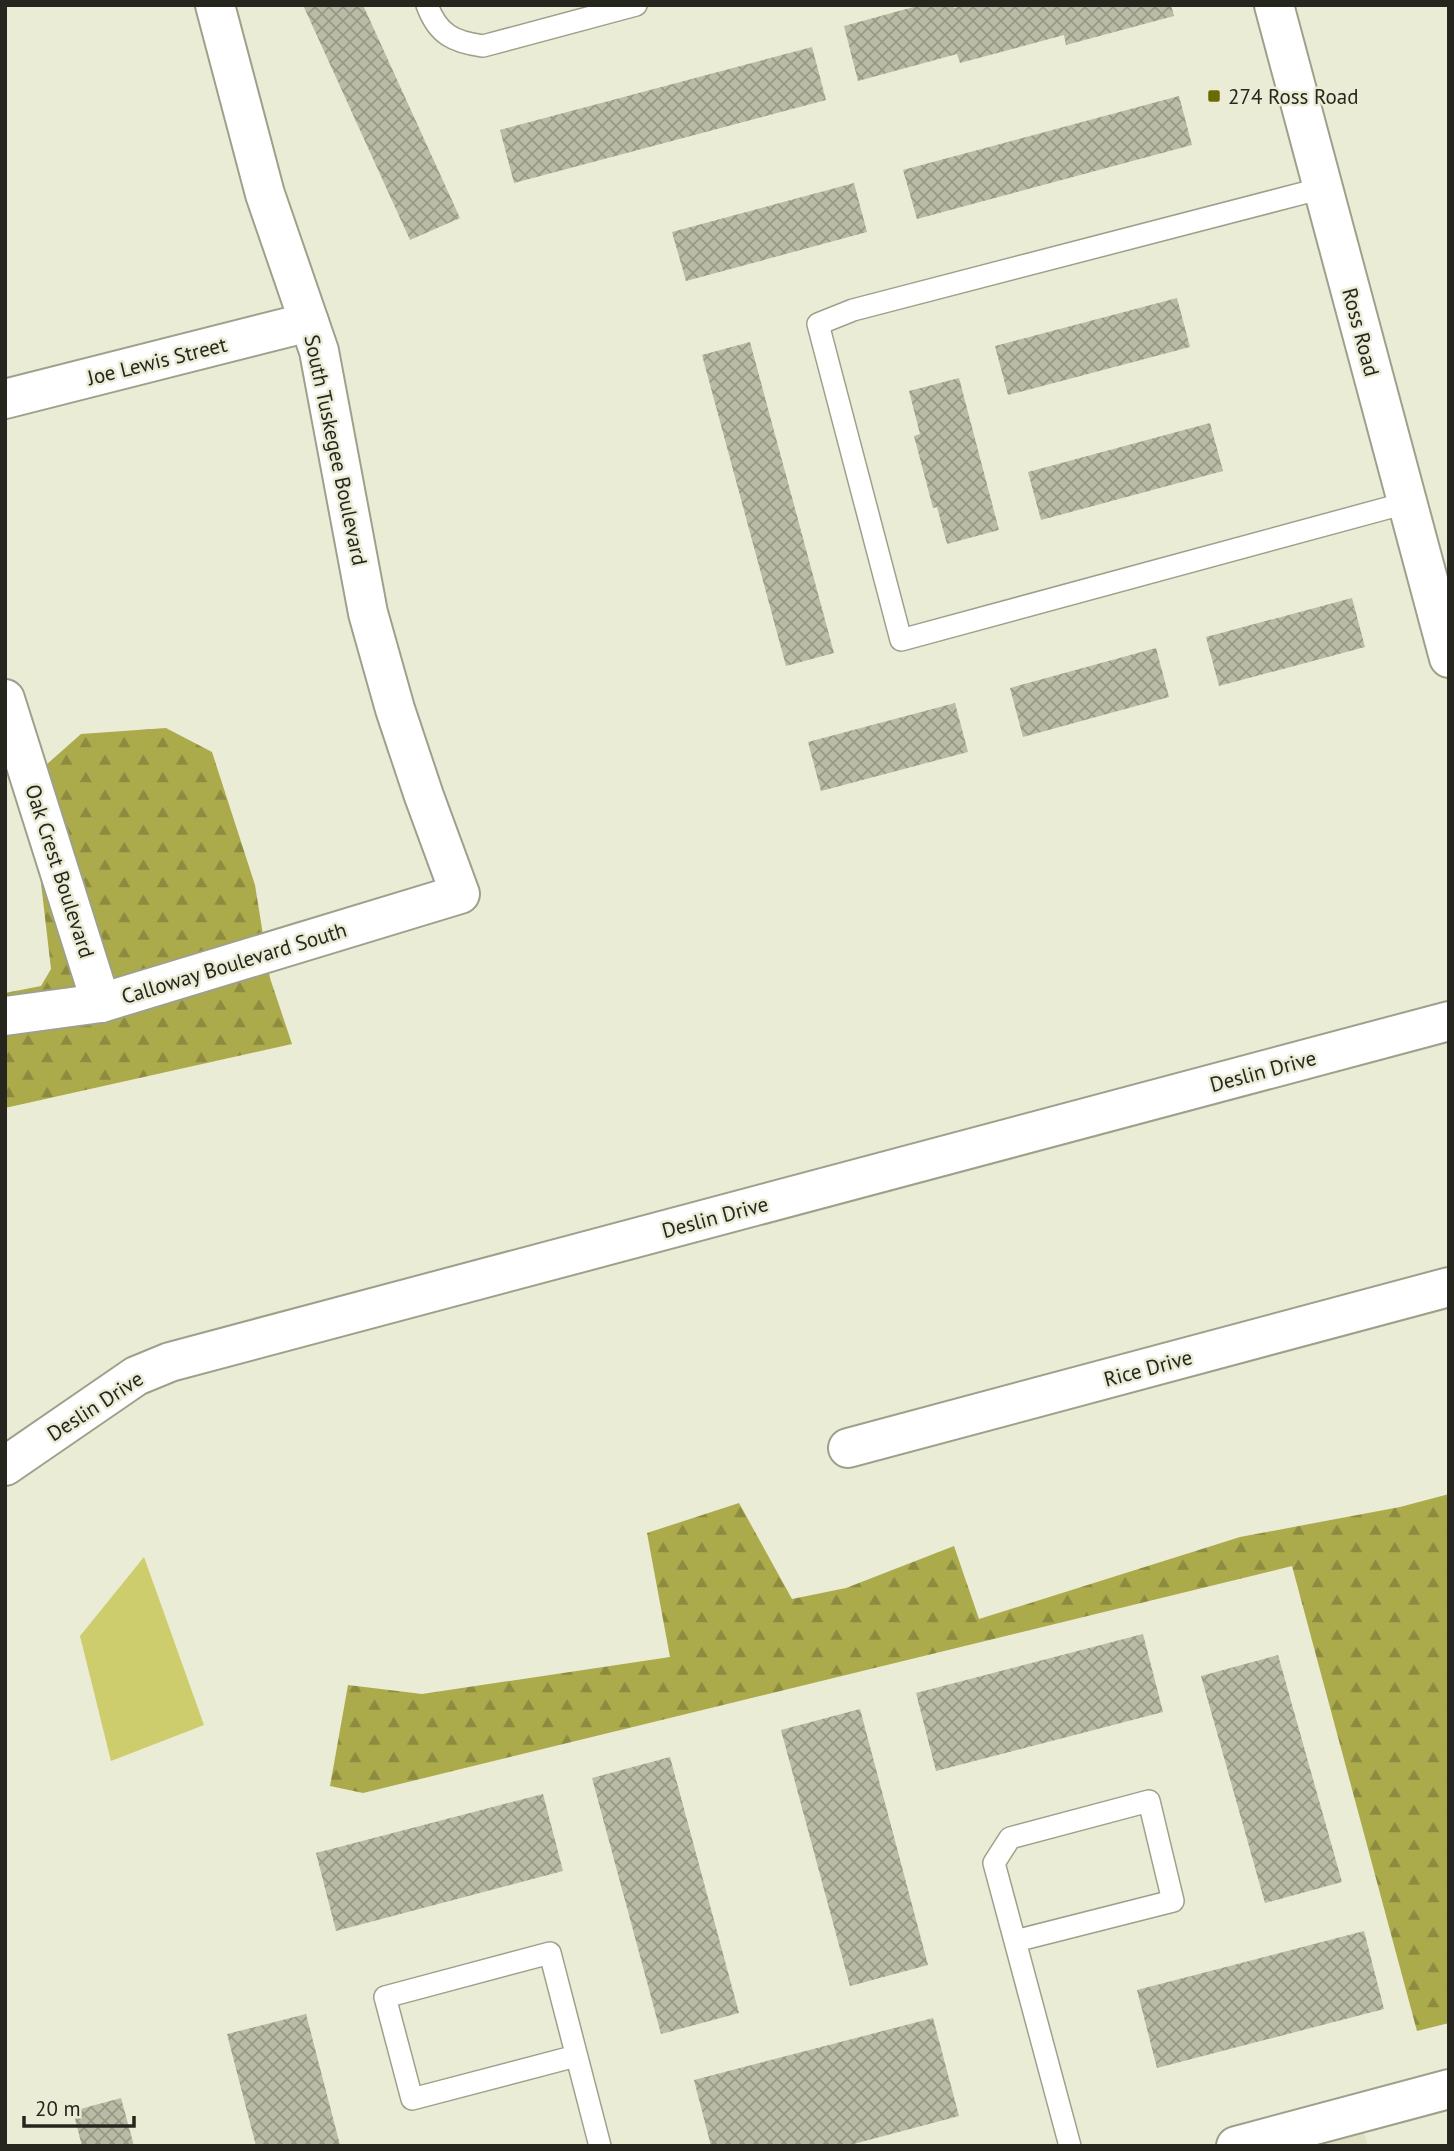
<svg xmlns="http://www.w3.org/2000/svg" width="1454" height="2151" viewBox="0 0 1454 2151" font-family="'PT Sans',sans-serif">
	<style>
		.built { fill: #e1e2c5 }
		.forest { fill: url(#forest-firs) }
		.water { fill: #cdcd6e }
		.building { fill: url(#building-cross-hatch) }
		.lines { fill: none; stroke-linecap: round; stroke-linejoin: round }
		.lane-casing { stroke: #9fa08b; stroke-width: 24 }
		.street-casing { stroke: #9fa08b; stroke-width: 42 }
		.secondary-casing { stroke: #9fa08b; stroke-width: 42 }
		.lane { stroke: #fff; stroke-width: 21 }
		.street { stroke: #fff; stroke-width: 38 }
		.secondary { stroke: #fff; stroke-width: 38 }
		.poi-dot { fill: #6b6a05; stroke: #ebecd6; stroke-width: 2.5 }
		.labels { text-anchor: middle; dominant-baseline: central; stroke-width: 5; stroke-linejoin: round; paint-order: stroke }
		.poi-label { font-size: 21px; fill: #26261e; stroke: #ebecd6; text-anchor: start }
		.street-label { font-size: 21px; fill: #26261e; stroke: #ebecd6 }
	</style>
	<defs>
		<pattern id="forest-firs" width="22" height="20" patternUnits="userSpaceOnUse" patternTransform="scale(1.75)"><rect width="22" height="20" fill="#acab4c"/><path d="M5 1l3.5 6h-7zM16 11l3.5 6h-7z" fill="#8c8b3f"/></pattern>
		<pattern id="building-cross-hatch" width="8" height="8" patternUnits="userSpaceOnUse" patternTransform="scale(1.75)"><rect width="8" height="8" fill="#babba5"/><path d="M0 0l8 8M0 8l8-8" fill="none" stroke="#979886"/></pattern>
	</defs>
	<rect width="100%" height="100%" fill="#ebecd6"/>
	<!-- built -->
	<path class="built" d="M1364,2132L1368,2146H1311Z"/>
	<!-- forest -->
	<g class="forest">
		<path d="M166,728L212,752L255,885L270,978L292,1044L5,1108V993L41,986L51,969L29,780L81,734Z"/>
		<path d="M1449,1494V2023L1417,2031L1292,1566L363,1793L330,1786L348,1685L422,1694L670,1657L647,1533L739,1503L792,1599L846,1588L954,1546L979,1619L1240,1537L1400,1507Z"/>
	</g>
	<!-- water -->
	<path class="water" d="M144,1557L204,1725L111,1761L80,1636Z"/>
	<!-- building -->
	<g class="building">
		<path d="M303,5H363L460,218L410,240Z"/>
		<path d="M921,5H954V8L964,5H1171L1174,16L1066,45L1064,35L960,63L957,54L858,81L844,26Z"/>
		<path d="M812,47L826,100L514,183L500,130Z"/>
		<path d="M1179,96L1192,145L917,219L903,170Z"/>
		<path d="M854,183L867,232L686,281L672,232Z"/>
		<path d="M1177,298L1190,347L1008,395L995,346Z"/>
		<path d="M750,342L834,653L786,666L702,355Z"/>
		<path d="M959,378L999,530L947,544L937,507L933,508L914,436L920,434L909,391Z"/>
		<path d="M1210,423L1223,471L1041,520L1028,472Z"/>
		<path d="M1352,598L1365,647L1219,686L1206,637Z"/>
		<path d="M1156,648L1169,697L1023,737L1010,688Z"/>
		<path d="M955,703L968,752L821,791L808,742Z"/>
		<path d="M1143,1634L1163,1712L936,1771L916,1693Z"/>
		<path d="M1278,1655L1342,1882L1265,1903L1201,1676Z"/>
		<path d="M860,1709L928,1965L850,1986L781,1730Z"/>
		<path d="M670,1757L739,2013L661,2034L592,1778Z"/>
		<path d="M543,1794L563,1871L336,1931L316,1853Z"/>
		<path d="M1364,1931L1384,2009L1157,2068L1137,1990Z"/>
		<path d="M306,2014L340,2145L256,2146L227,2034Z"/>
		<path d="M933,2018L959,2116L846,2146H711L694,2080Z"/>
		<path d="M121,2098L134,2146H82L73,2111Z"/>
	</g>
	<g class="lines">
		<!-- lane casing -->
		<g class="lane-casing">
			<g id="lane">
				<path d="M427,5C438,35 454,42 483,46L636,5"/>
				<path d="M1323,188L853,310L818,324L901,640L1406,503"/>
				<path d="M1015,1941L1173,1901L1149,1801L1010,1838L994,1863L1070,2146"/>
				<path d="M576,2056L412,2099L385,1997L550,1953L600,2146"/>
			</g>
		</g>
		<!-- street casing -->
		<g class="street-casing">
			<g id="street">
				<path d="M5,399L309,322"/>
				<path d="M5,699L101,1003"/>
				<path d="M5,1016L101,1003L460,894L424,796L395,709L368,613L319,351L265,194L215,5"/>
				<path d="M848,1448L1449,1287"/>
				<path d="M5,1466L136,1376L170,1362L1449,1021"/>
			</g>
		</g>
		<!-- secondary casing -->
		<g class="secondary-casing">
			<g id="secondary">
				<path d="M1274,5L1449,658"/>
				<path d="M1236,2146L1449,2089"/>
			</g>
		</g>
		<!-- lane -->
		<use href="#lane" class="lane"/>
		<!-- street -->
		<use href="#street" class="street"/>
		<!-- secondary -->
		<use href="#secondary" class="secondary"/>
	</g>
	<!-- markers -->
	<rect class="poi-dot" x="1207" y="89" width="14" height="14" rx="3.5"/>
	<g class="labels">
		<!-- poi labels -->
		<g class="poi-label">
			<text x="1228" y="96">274 Ross Road</text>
		</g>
		<!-- street labels -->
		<g class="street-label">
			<text transform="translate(1361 332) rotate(75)">Ross Road</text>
			<text transform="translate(157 361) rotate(-14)">Joe Lewis Street</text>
			<text transform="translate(336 450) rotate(78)">South Tuskegee Boulevard</text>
			<text transform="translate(60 871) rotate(72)">Oak Crest Boulevard</text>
			<text transform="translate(234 963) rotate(-17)">Calloway Boulevard South</text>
			<text transform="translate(1263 1071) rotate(-15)">Deslin Drive</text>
			<text transform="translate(715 1217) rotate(-15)">Deslin Drive</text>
			<text transform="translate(1148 1368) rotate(-15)">Rice Drive</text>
			<text transform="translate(95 1406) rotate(-33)">Deslin Drive</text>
		</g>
	</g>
	<!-- border -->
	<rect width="1454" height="2151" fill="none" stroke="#26261e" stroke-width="14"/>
	<!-- scale -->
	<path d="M24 2116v10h110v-10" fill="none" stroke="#26261e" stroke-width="3.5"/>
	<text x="35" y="2116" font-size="21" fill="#26261e" stroke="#ebecd6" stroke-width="5" paint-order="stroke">20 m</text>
</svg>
